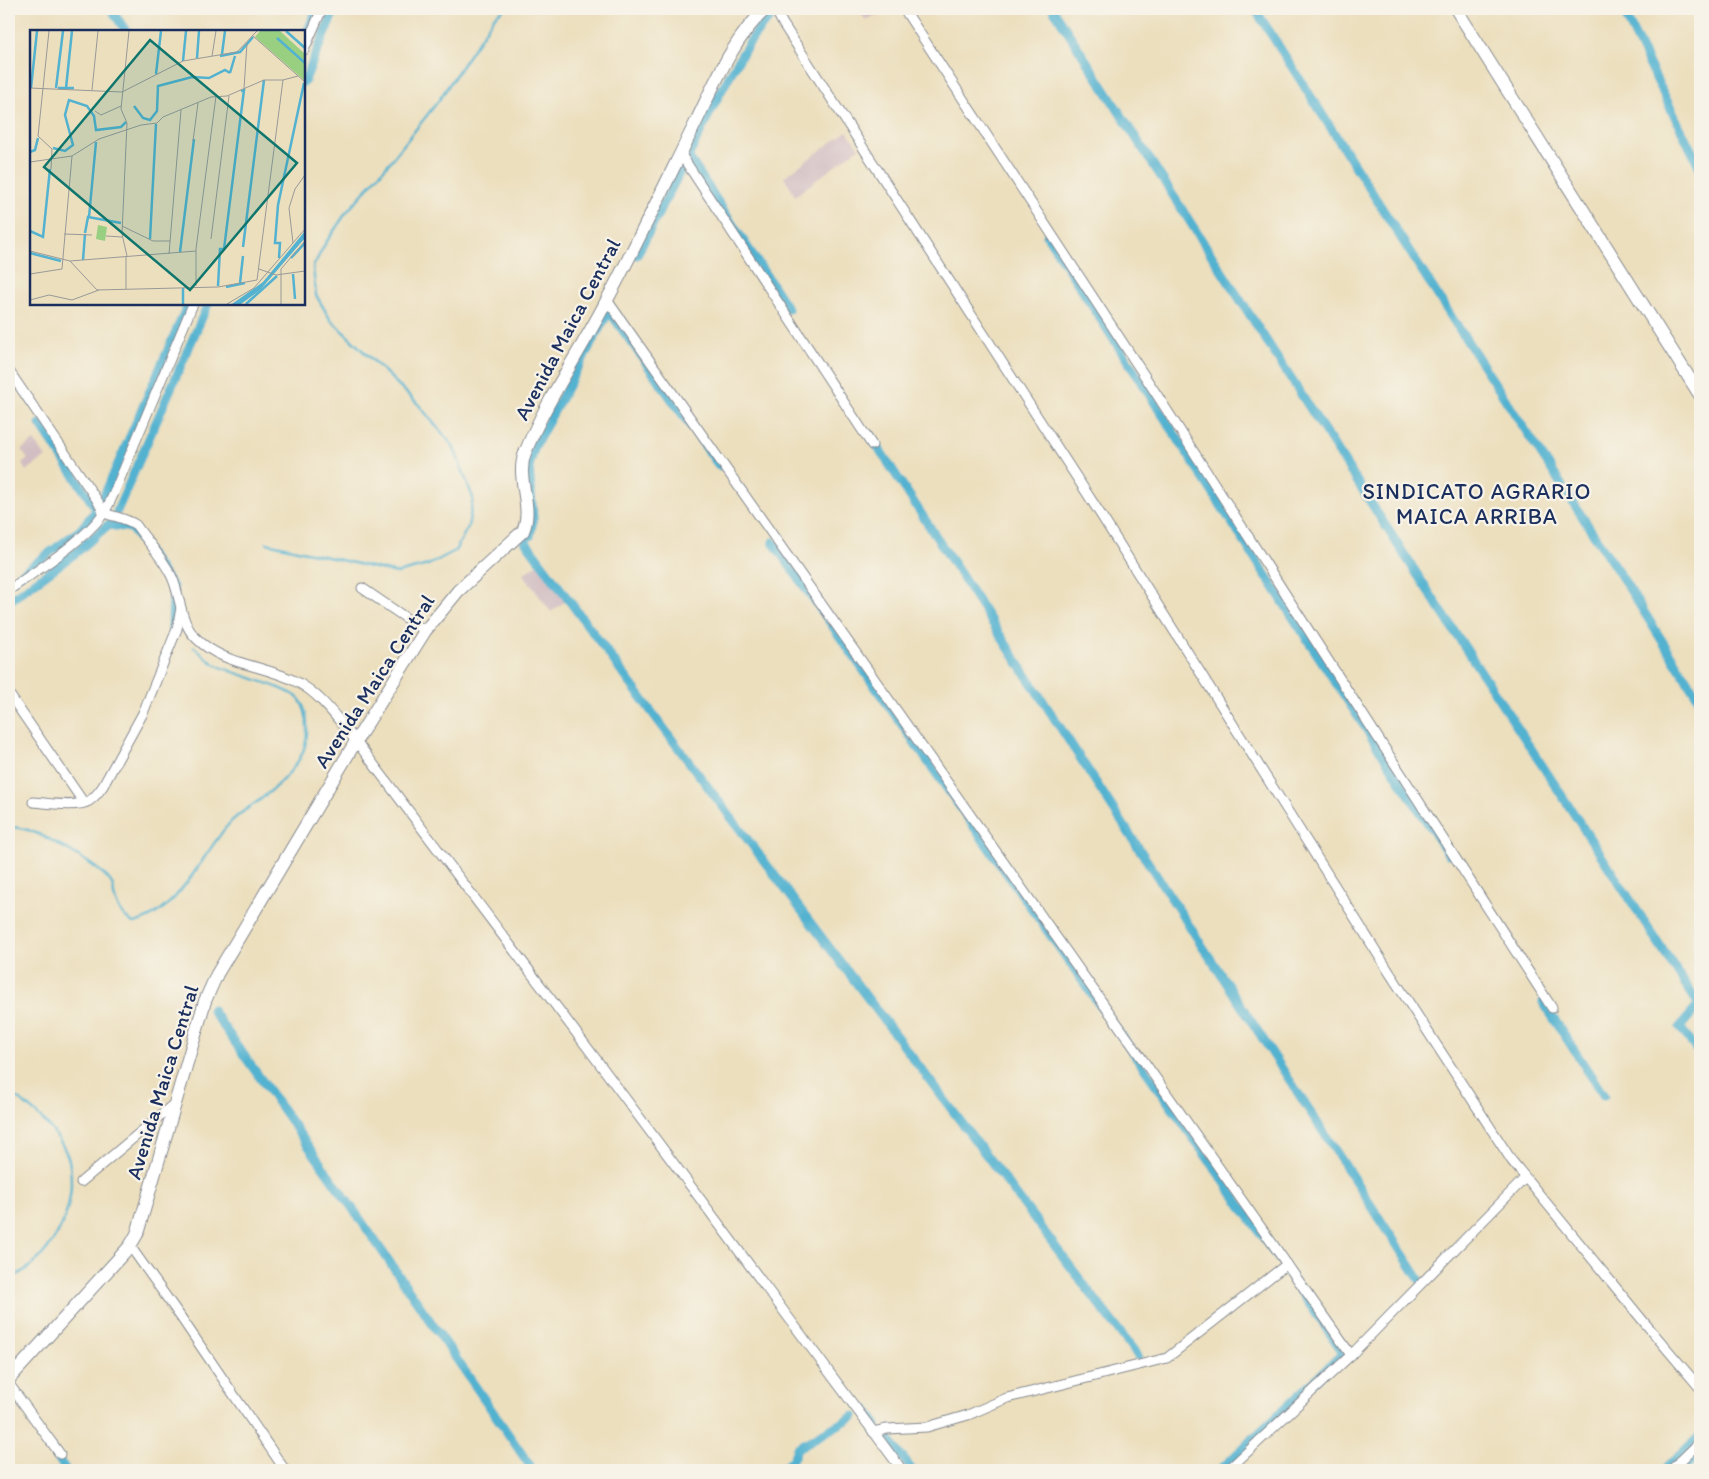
<svg xmlns="http://www.w3.org/2000/svg" width="1709" height="1479" viewBox="0 0 1709 1479" font-family="Itim,sans-serif">
	<style>
		.industrial { fill: #d2bec2 }
		.lines { fill: none; stroke-linecap: round; stroke-linejoin: round }
		.stream { stroke: #52b2d0; stroke-width: 2.5 }
		.canal { stroke: #52b2d0; stroke-width: 9 }
		.street-casing { stroke: #84878e; stroke-width: 11 }
		.secondary-casing { stroke: #84878e; stroke-width: 14 }
		.street { stroke: #fff; stroke-width: 9 }
		.secondary { stroke: #fff; stroke-width: 12 }
		.labels { text-anchor: middle; dominant-baseline: central; stroke-width: 4.5; stroke-linejoin: round; paint-order: stroke }
		.street-label { font-size: 21px; fill: #1b2f5e; stroke: #f7f3e8 }
		.neighbourhood-label { font-size: 22px; letter-spacing: 1px; fill: #1b2f5e; stroke: #f7f3e8 }
		.inset-river { fill: none; stroke: #52b2d0; stroke-width: 2.5 }
		.inset-road { fill: none; stroke: #989998; stroke-width: 1 }
		.view { fill: #0f766e; fill-opacity: 0.15; stroke: #0f766e; stroke-width: 2.5 }
		.inset-edge { fill: none; stroke: #1b2f5e; stroke-width: 2.5 }
	</style>
	<rect width="100%" height="100%" fill="#f7f3e8"/>
	<filter id="ink" filterUnits="userSpaceOnUse"><feTurbulence type="fractalNoise" baseFrequency=".02" numOctaves="2"/><feDisplacementMap in="SourceGraphic" scale="10" xChannelSelector="R" yChannelSelector="G"/><feConvolveMatrix kernelMatrix="1 2 1 2 8 2 1 2 1" color-interpolation-filters="sRGB"/></filter>
	<filter id="wash" filterUnits="userSpaceOnUse"><feTurbulence type="fractalNoise" baseFrequency=".0096" numOctaves="4" result="noise"/><feDisplacementMap in="SourceGraphic" scale="20" xChannelSelector="R" yChannelSelector="G"/><feGaussianBlur stdDeviation="1.12" result="paint"/><feColorMatrix in="noise" values="0 0 0 0 0 0 0 0 0 0 0 0 0 0 0 0 0 1.4 0 .05"/><feComposite in="paint" operator="in"/></filter>
	<g filter="url(#wash)">
		<rect width="100%" height="100%" fill="#ecdfbe"/>
		<!-- industrial -->
		<g class="industrial">
			<path d="M857,9H885L886,10L866,20Z"/>
			<path d="M847,131L859,148L795,196L784,177Z"/>
			<path d="M34,441L46,457L26,471L22,464L28,459L21,450Z"/>
			<path d="M538,564L567,600L551,612L523,574Z"/>
		</g>
		<g class="lines">
			<!-- stream -->
			<g class="stream">
				<path d="M267,543L397,573L428,565L455,551L468,527L473,498L453,446L418,404L330,319L316,295L313,267L325,244L346,213L390,162L439,100L495,16L504,9"/>
				<path d="M9,827C14,828 19,827 24,829C42,833 104,868 112,884C113,887 114,891 114,895C117,908 122,915 133,923C178,914 201,856 228,825C237,814 249,808 261,799C273,790 292,772 300,758C309,742 310,716 300,700C292,688 232,674 214,664C207,659 200,652 194,647"/>
				<path d="M9,1092C33,1109 57,1129 68,1157C71,1165 71,1175 71,1184C70,1224 45,1263 9,1279"/>
			</g>
			<!-- canal -->
			<g class="canal">
				<path d="M111,9L126,31"/>
				<path d="M1053,9L1398,545L1699,1005L1680,1027L1700,1055"/>
				<path d="M1255,9L1454,321L1627,585L1700,701"/>
				<path d="M1622,9L1700,168"/>
				<path d="M304,39L317,9"/>
				<path d="M304,82L335,9"/>
				<path d="M688,156L788,309"/>
				<path d="M688,157C700,132 712,108 725,84C739,59 751,36 771,16"/>
				<path d="M1047,236L1296,622L1448,854"/>
				<path d="M637,255L683,166"/>
				<path d="M40,424L97,510"/>
				<path d="M870,435L1419,1279"/>
				<path d="M103,498L188,304"/>
				<path d="M117,511L208,304"/>
				<path d="M530,536L533,519L529,466L535,446L609,311L719,466"/>
				<path d="M525,541L671,738L1138,1356"/>
				<path d="M773,542L1280,1261"/>
				<path d="M9,583L80,530L97,509"/>
				<path d="M9,601L77,552L108,525L131,528L173,587L172,629"/>
				<path d="M1543,1002L1604,1096"/>
				<path d="M212,1010L360,1219L533,1470"/>
				<path d="M865,1409L877,1425"/>
				<path d="M886,1436L912,1470"/>
				<path d="M51,1448L66,1470"/>
				<path d="M777,1470C788,1466 794,1460 797,1448L854,1416"/>
				<path d="M1220,1470L1341,1355L1340,1348L1287,1272"/>
				<path d="M1664,1470L1700,1436"/>
				<path d="M1681,1470L1700,1453"/>
			</g>
		</g>
	</g>
	<g filter="url(#ink)">
		<g class="lines">
			<!-- street casing -->
			<g class="street-casing">
				<g id="street">
					<path d="M775,9L783,24L1101,515L1391,975L1512,1161L1644,1322L1700,1388"/>
					<path d="M904,9L1159,398L1552,1008"/>
					<path d="M304,50L322,9"/>
					<path d="M680,153L872,445"/>
					<path d="M607,300L1351,1355"/>
					<path d="M9,371L97,500L104,513C115,517 126,518 136,525C147,541 162,557 171,575C181,594 179,622 196,638C224,666 263,664 297,682C322,695 338,720 356,741L602,1067L902,1470"/>
					<path d="M362,588L425,631"/>
					<path d="M9,590C38,569 82,543 103,514C108,507 111,499 114,493L193,304"/>
					<path d="M9,694L84,803"/>
					<path d="M33,802C48,803 77,808 89,801C95,797 99,792 103,786L143,713L177,629L181,608"/>
					<path d="M81,1182L175,1103"/>
					<path d="M130,1246L180,1316L285,1470"/>
					<path d="M9,1384L60,1454"/>
					<path d="M873,1432L887,1429L927,1427L968,1415L1007,1398L1167,1358L1287,1264"/>
					<path d="M1228,1470L1351,1355L1525,1178"/>
					<path d="M1671,1470L1700,1442"/>
				</g>
			</g>
			<!-- secondary casing -->
			<g class="secondary-casing">
				<g id="secondary">
					<path d="M1456,9L1700,395"/>
					<path d="M9,1379L130,1246L137,1234L205,1001L217,974L356,741L425,631L458,591L523,531C534,506 515,478 525,453C546,400 581,351 607,300C638,242 666,183 695,124C713,87 734,36 766,9"/>
				</g>
			</g>
			<!-- street -->
			<use href="#street" class="street"/>
			<!-- secondary -->
			<use href="#secondary" class="secondary"/>
		</g>
	</g>
	<g class="labels">
		<!-- street labels -->
		<g class="street-label">
			<text transform="translate(567 329) rotate(-62)">Avenida Maica Central</text>
			<text transform="translate(374 681) rotate(-57)">Avenida Maica Central</text>
			<text transform="translate(162 1082) rotate(-73)">Avenida Maica Central</text>
		</g>
		<!-- neighbourhood labels -->
		<g class="neighbourhood-label">
			<text x="1477" y="491">SINDICATO AGRARIO<tspan x="1477" dy="25">MAICA ARRIBA</tspan></text>
		</g>
	</g>
	<!-- overview -->
	<g transform="translate(30 30)">
		<rect width="275" height="275" fill="#ecdfbe"/>
		<path d="M230,1H250L275,24V51L225,7ZM68,195L77,197L75,211L66,209Z" fill="#98cf81"/>
		<path d="M275,201V208L230,260L211,274H202L233,252Z" fill="#52b2d0"/>
		<path class="inset-river" d="M256,1L275,18M247,8L275,33M192,24L195,1M190,26L210,22L223,7M167,28L169,1M153,31L156,1M200,43L205,26M126,44L131,1M1,58L7,1M26,58L33,1M28,58H44M36,58L42,1M104,76L113,88L120,90L127,81L128,56L162,47L179,48L195,40L200,43M23,118L35,121L43,115L35,85L39,70L57,76L64,86L66,100L91,97L96,92M0,122L5,120L8,108M59,187L66,112M0,201L13,207L20,139M55,203L58,187L91,193M120,209L126,94M213,217L234,50M150,222L164,109M0,223L31,231M249,228L250,213H245L248,175L274,53M261,228L275,213M53,230L55,204M263,244L265,269M210,253L213,226M188,256L190,219H194L214,60L211,61M196,257L215,253M153,258V274M216,274L247,246"/>
		<path class="inset-road" d="M19,1L8,106L22,119L21,139M223,6L275,52M182,26L186,1M0,58L92,62L153,31L207,22L227,1M214,59L217,13M62,60L68,1M65,81L71,85L91,76M163,111L168,73M0,132L42,126L69,109L111,95L127,93L133,87L181,67L197,66L234,50H253L268,46M92,196L123,211H140M34,204L62,205M76,206L92,207M181,209L199,66M263,213L259,178L265,159L275,145M0,221L40,231L67,260L188,257L227,250L253,50M139,224L151,80M97,226L92,204L97,93L91,79L99,1M40,231L166,221M229,239L246,245L275,241M0,244L32,239L42,126M166,256V219L186,66M96,259V226M0,270L19,265L42,270L69,260M197,274L224,258L275,199M251,274V239L275,211"/>
		<path class="view" d="M120,10L267,133L160,260L14,137Z"/>
		<rect width="275" height="275" class="inset-edge"/>
	</g>
	<!-- margin -->
	<rect width="1709" height="1479" fill="none" stroke="#f7f3e8" stroke-width="30"/>
</svg>
